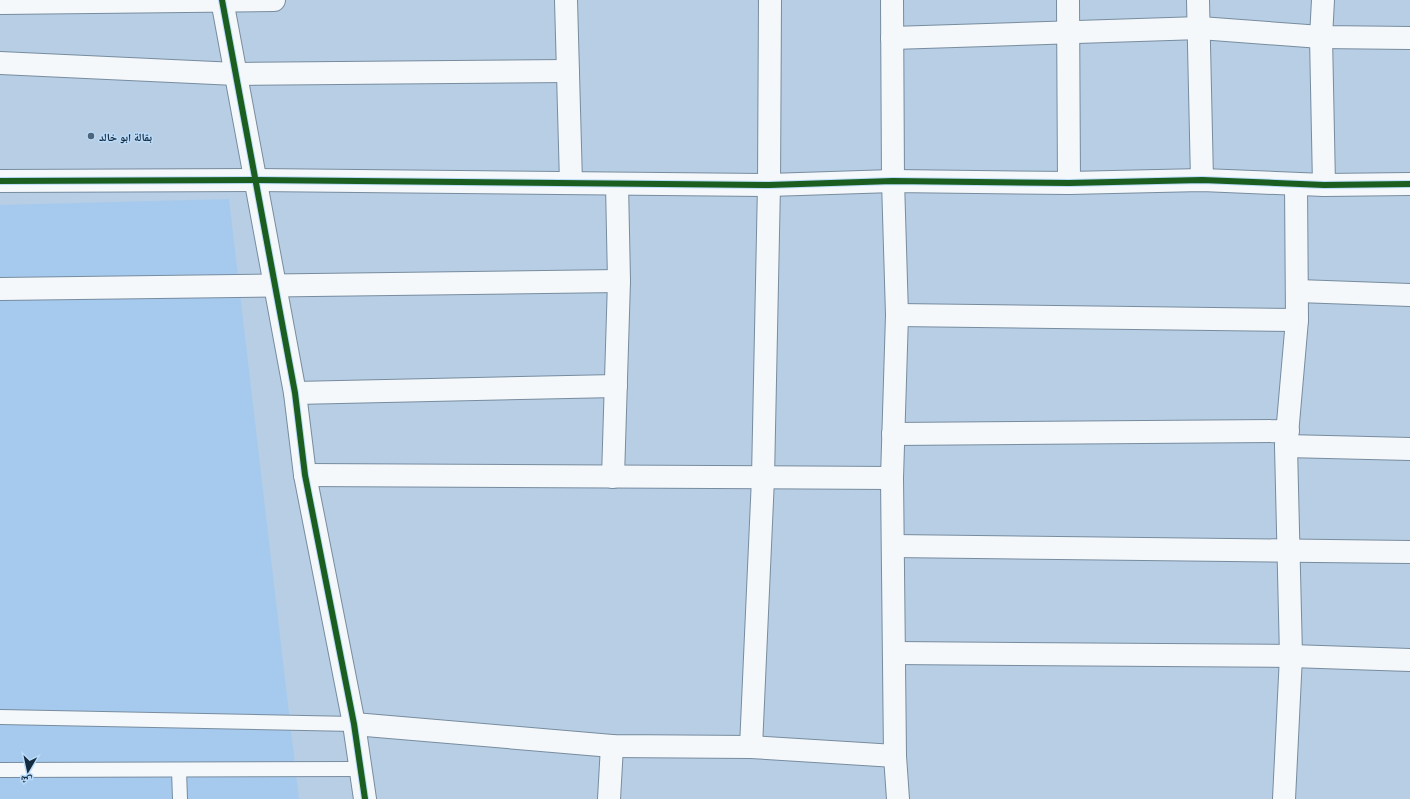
<svg xmlns="http://www.w3.org/2000/svg" width="1410" height="799" viewBox="0 0 1410 799" font-family="Lato,'Noto Naskh Arabic',sans-serif">
	<style>
		.built { fill: #a6caed }
		.lines { fill: none; stroke-linecap: round; stroke-linejoin: round }
		.lane-casing { stroke: #788c9f; stroke-width: 16 }
		.street-casing { stroke: #788c9f; stroke-width: 24 }
		.lane { stroke: #f4f8fb; stroke-width: 14 }
		.street { stroke: #f4f8fb; stroke-width: 22 }
		.cycleway-casing { stroke: #badbf9; stroke-width: 8 }
		.cycleway { stroke: #1b5e20; stroke-width: 6 }
		.poi-dot { fill: #4e6479; stroke: #badbf9; stroke-width: 1.5 }
		.labels { text-anchor: middle; dominant-baseline: central; stroke-width: 3; stroke-linejoin: round; paint-order: stroke }
		.poi-label { font-size: 11px; font-weight: bold; fill: #152b3f; stroke: #badbf9; text-anchor: start }
	</style>
	<rect width="100%" height="100%" fill="#b7cee4"/>
	<!-- built -->
	<path class="built" d="M229,199L299,799H0V205Z"/>
	<g class="lines">
		<!-- lane casing -->
		<g class="lane-casing">
			<g id="lane">
				<path d="M0,717L354,724"/>
				<path d="M0,770L360,769"/>
				<path d="M179,770L180,799"/>
			</g>
		</g>
		<!-- street casing -->
		<g class="street-casing">
			<g id="street">
				<path d="M222,0L295,393L305,475L354,724L365,799"/>
				<path d="M566,0L571,183"/>
				<path d="M892,0L893,181L897,315L892,478L895,756L898,799"/>
				<path d="M1068,0L1069,183"/>
				<path d="M1198,0L1202,180"/>
				<path d="M1323,0L1321,37L1324,185"/>
				<path d="M0,3L274,0"/>
				<path d="M892,38L1200,28L1321,37L1410,38"/>
				<path d="M0,63L236,74L568,71"/>
				<path d="M0,181L256,180L769,185L893,181L1069,183L1202,180L1324,185L1410,184"/>
				<path d="M0,289L619,281"/>
				<path d="M1298,291L1410,295"/>
				<path d="M897,315L1297,320"/>
				<path d="M295,393L616,386"/>
				<path d="M893,434L1288,431"/>
				<path d="M1286,446L1410,449"/>
				<path d="M305,475L892,478"/>
				<path d="M613,477L619,281L617,184"/>
				<path d="M893,546L1410,552"/>
				<path d="M895,653L1291,656L1410,660"/>
				<path d="M354,724L612,746L751,747L895,756"/>
				<path d="M751,747L763,478L769,185L770,0"/>
				<path d="M609,799L612,746"/>
				<path d="M1284,799L1291,656L1286,446L1297,320L1296,184"/>
			</g>
		</g>
		<!-- lane -->
		<use href="#lane" class="lane"/>
		<!-- street -->
		<use href="#street" class="street"/>
		<!-- cycleway casing -->
		<g class="cycleway-casing">
			<g id="cycleway">
				<path d="M222,0L295,393L305,475L354,724L365,799"/>
				<path d="M0,181L256,180L769,185L893,181L1069,183L1202,180L1324,185L1410,184"/>
			</g>
		</g>
		<!-- cycleway -->
		<use href="#cycleway" class="cycleway"/>
	</g>
	<!-- markers -->
	<circle class="poi-dot" cx="91" cy="136" r="4"/>
	<g class="labels">
		<!-- poi labels -->
		<g class="poi-label">
			<text x="99" y="136">بقالة ابو خالد</text>
		</g>
	</g>
	<!-- north arrow -->
	<g transform="translate(28 771) rotate(189)" stroke="#badbf9" stroke-width="3" paint-order="stroke">
	<path d="M0-3L7 15L0 10L-7 15Z" fill="#152b3f"/>
	<text y="-6" font-size="11" font-weight="bold" text-anchor="middle" fill="#152b3f">ش</text>
	</g>
</svg>
